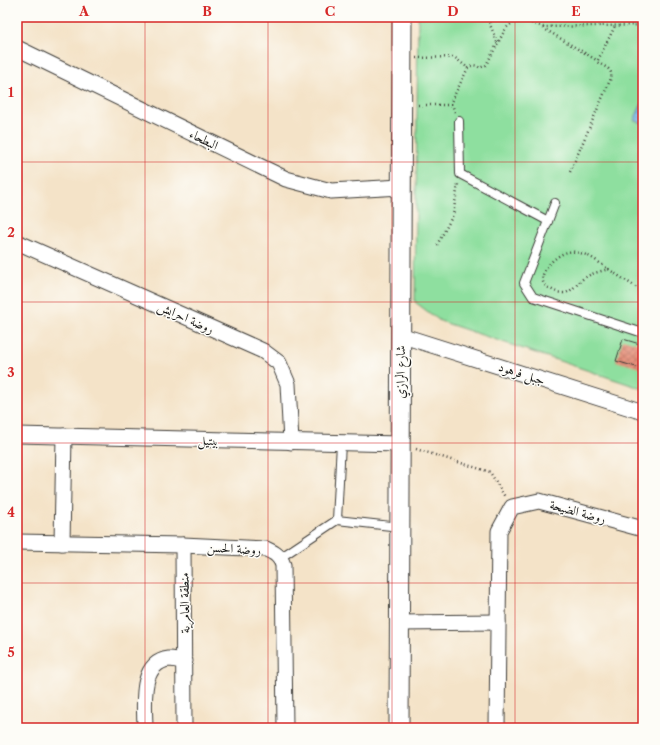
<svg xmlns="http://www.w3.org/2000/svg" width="660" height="745" viewBox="0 0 660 745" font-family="'Libre Caslon Text',Amiri,serif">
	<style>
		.garden { fill: #8edf9f; stroke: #557e5e }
		.water { fill: url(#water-rules); stroke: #466880 }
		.building { fill: url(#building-cross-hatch) }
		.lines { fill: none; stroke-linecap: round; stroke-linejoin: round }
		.service-casing { stroke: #3c3a36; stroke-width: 10 }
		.minor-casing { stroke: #3c3a36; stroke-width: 17 }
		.tertiary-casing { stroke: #3c3a36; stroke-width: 21 }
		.path { stroke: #3c3a36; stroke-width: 2.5; stroke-dasharray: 1 3; stroke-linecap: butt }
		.service { stroke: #fff; stroke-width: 8 }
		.minor { stroke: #fff; stroke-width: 15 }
		.tertiary { stroke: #fff; stroke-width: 19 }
		.grid { fill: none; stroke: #d62828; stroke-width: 1; stroke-opacity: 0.55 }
		.labels { text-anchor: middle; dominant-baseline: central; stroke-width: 3; stroke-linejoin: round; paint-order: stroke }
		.street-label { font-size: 13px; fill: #1c1c1c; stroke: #fdfcf7 }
		.neatline { fill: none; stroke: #d62828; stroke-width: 1.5 }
		.grid-label { font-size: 13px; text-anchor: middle; font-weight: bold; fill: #d62828 }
	</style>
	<defs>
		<pattern id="water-rules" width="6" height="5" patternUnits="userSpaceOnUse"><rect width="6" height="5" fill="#70b3e5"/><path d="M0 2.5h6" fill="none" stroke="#6099c4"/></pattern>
		<pattern id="building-cross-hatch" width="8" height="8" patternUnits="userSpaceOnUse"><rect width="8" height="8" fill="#e5917b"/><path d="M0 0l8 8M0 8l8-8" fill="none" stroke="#b97664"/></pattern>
	</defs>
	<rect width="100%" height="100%" fill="#fdfcf7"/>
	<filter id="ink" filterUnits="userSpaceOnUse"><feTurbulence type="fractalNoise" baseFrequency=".025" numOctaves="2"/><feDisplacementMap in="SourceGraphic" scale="8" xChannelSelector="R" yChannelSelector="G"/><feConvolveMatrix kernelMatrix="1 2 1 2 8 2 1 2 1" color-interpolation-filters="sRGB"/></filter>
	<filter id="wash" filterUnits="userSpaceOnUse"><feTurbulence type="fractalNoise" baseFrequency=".012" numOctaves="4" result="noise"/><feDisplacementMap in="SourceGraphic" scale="16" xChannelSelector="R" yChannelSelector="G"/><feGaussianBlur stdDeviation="0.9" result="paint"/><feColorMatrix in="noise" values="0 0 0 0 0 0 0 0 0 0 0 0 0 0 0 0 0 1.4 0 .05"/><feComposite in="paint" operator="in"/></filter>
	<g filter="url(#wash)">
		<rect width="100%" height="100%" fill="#f4e3c8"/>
		<!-- garden -->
		<path class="garden" d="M418,17H643V389L440,321L415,302Z"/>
		<!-- water -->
		<path class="water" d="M643,101V124L634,120Z"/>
		<g id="blocks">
			<!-- building -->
			<path class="building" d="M623,339L643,345V369L616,361Z"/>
		</g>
	</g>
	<g filter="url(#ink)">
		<use href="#blocks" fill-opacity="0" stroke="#3c3a36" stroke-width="1"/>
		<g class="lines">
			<!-- service casing -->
			<g class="service-casing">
				<g id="service">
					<path d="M459,121L460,174L548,221"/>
					<path d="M555,203L524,283L533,297L643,333"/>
					<path d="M337,520L341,443"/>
					<path d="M280,558L337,520L400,527"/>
				</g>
			</g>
			<!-- minor casing -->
			<g class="minor-casing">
				<g id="minor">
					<path d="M17,48L286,179L331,191L401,187"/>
					<path d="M17,242L263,351L279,363L288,384L291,442"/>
					<path d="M400,335L643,412"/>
					<path d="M17,435L400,444"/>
					<path d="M17,542L183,545L266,549C275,553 280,556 283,565L285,728"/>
					<path d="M62,543L64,436"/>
					<path d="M183,545L184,728"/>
					<path d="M399,623L498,622"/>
					<path d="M145,728C145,707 138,663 169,659C174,659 180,661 185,661"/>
					<path d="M497,728L499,531L512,507L539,501L643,529"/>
				</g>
			</g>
			<!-- tertiary casing -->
			<g class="tertiary-casing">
				<path id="tertiary" d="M399,728L402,17"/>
			</g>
			<!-- path -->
			<g class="path">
				<path d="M417,19L487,17L497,42"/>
				<path d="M543,28L598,61"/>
				<path d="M416,58L454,57L468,68"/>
				<path d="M418,105H451"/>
				<path d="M455,112L451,102L468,68C473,64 476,65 480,68L486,65L506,28L517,19L529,22L543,27L643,25"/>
				<path d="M570,172L611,78C613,68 604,67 597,62L615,26"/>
				<path d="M437,245L453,215L458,184"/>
				<path d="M609,269C602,271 592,273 586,277C578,281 573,292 564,293C558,293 554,291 549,288C531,279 555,254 568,252C572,251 577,252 580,253C589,255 597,261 604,266C617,275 630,283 643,292"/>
				<path d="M416,449L490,472L505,497"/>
			</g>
			<!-- service -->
			<use href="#service" class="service"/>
			<!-- minor -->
			<use href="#minor" class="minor"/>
			<!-- tertiary -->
			<use href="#tertiary" class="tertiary"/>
		</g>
	</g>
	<!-- grid -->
	<path class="grid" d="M145,17V728M268,17V728M392,17V728M515,17V728M17,162H643M17,302H643M17,443H643M17,583H643"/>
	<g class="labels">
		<!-- street labels -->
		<g class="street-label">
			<text transform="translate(204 139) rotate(26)">البطحاء</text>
			<text transform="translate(186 317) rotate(24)">روضة احرايش</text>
			<text transform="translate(400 372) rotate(-90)">شارع الرازي</text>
			<text transform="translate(522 373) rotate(18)">جبل فرهود</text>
			<text transform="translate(208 440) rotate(1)">بيتيل</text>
			<text transform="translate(578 511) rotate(15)">روضة الضيحة</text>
			<text transform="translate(234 548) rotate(3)">روضة الحسن</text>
			<text transform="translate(184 603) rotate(-91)">منطقة العامرية</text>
		</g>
	</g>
	<!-- margin -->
	<rect width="660" height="745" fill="none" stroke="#fdfcf7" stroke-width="44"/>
	<rect x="22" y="22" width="616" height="701" class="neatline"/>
	<g class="grid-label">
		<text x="84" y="16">A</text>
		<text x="207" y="16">B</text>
		<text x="330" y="16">C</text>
		<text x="453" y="16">D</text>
		<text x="576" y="16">E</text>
		<text x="11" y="97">1</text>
		<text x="11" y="237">2</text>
		<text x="11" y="377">3</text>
		<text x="11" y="517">4</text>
		<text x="11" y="657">5</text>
	</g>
</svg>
